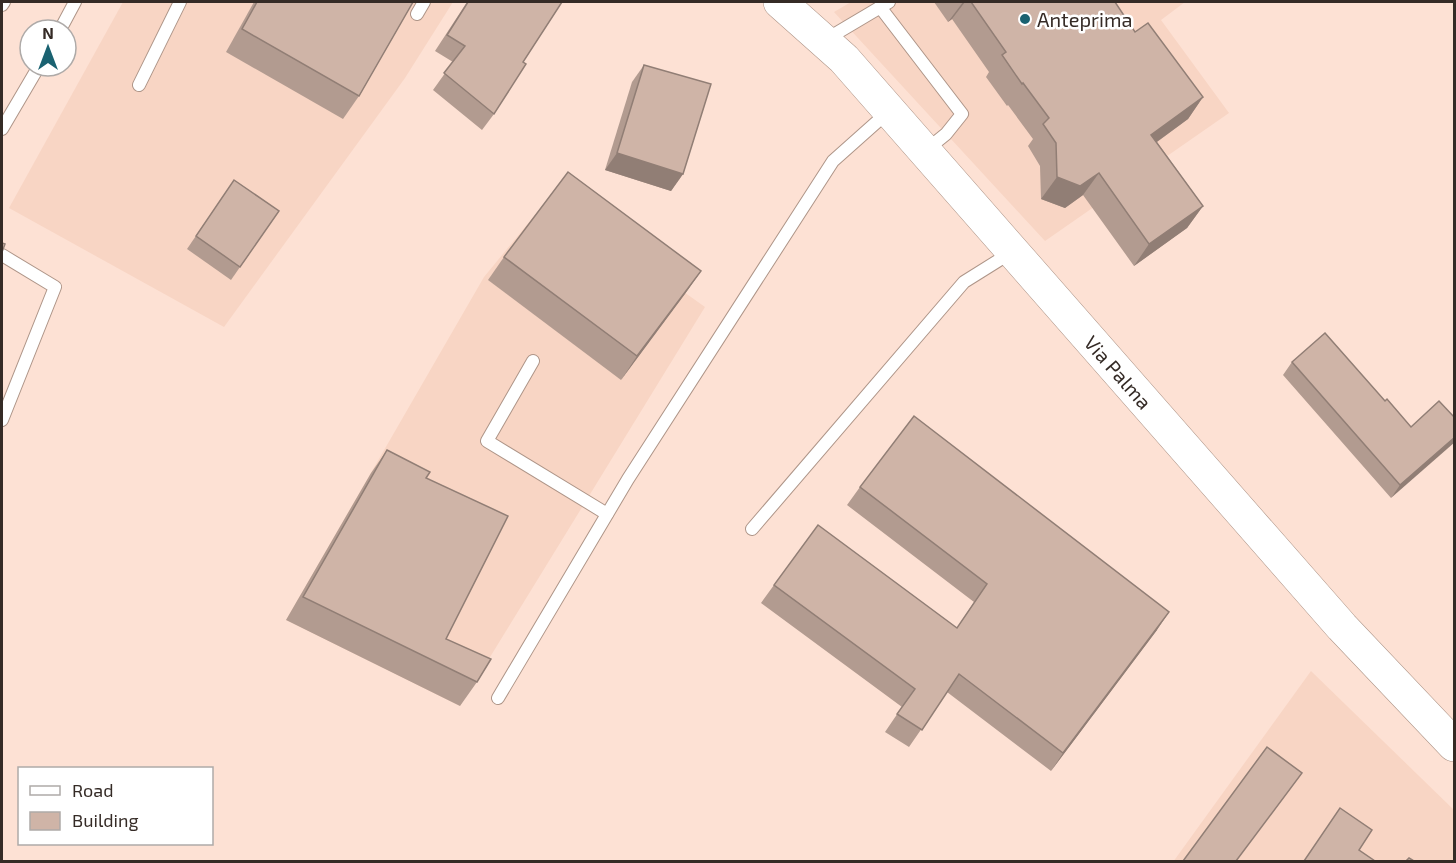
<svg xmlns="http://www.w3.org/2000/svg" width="1456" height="863" viewBox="0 0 1456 863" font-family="'Exo 2',sans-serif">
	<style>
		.built { fill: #f8d5c4 }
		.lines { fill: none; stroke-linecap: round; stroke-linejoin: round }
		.service-casing { stroke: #ae9588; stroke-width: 14 }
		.secondary-casing { stroke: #ae9588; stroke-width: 34 }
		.service { stroke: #fff; stroke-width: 12 }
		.secondary { stroke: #fff; stroke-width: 33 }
		.wall { fill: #b29b90 }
		.shaded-wall { fill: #917e75 }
		.building { fill: #cfb4a7; stroke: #917e75; stroke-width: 1.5 }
		.poi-dot { fill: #1a6271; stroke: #fff; stroke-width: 2 }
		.labels { text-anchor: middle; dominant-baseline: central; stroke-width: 5; stroke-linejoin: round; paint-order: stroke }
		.poi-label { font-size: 20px; fill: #352b26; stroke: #fff; text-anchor: start }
		.street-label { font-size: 20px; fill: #352b26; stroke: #fff }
	</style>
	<rect width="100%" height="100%" fill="#fde1d4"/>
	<!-- built -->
	<g class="built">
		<path d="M123,2H453L405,78L224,327L9,208Z"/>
		<path d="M851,2H1185L1161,20L1229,113L1045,241L834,12Z"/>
		<path d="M553,193L639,260L705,307L460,706L286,620L484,277Z"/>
		<path d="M1311,671L1454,810V861L1173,862Z"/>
	</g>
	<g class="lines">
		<!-- service casing -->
		<g class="service-casing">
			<g id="service">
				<path d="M2,5L4,2"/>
				<path d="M880,7L962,114L946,134L925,151"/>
				<path d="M417,14L424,2"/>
				<path d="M60,30L75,2"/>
				<path d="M825,40L889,2"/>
				<path d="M139,85L180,2"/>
				<path d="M2,129L39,66"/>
				<path d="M2,255L55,287L2,420"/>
				<path d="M533,361L487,441L607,514"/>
				<path d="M752,529L964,282L1012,252"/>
				<path d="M498,698L628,479L833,161L888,112"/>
			</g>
		</g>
		<!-- secondary casing -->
		<g class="secondary-casing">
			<g id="secondary">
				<path id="s1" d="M780,2L844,59L1342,627L1454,745"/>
			</g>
		</g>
		<!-- service -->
		<use href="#service" class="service"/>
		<!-- secondary -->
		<use href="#secondary" class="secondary"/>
	</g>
	<!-- wall -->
	<g class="wall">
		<path d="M254,2H413L359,96L343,119L226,52Z"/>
		<path d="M467,2H562L523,62L494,114L482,130L433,90L453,62L435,51Z"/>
		<path d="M934,2H1115L1135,32L1203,97L1188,119L1157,142L1203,206L1187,228L1134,266L1083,195L1065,208L1041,199L1040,166L1028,146L1033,139L1008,105L1007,106L986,77L989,72L952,19L948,22Z"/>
		<path d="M644,65L683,174L671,191L605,170L632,82Z"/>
		<path d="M234,180L279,211L231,280L187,249Z"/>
		<path d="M504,257L701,271L621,380L488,280Z"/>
		<path d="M1292,362L1385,401L1411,427L1455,418L1391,498L1283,375Z"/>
		<path d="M387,450L426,478L446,639L477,682L460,706L286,620L371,473Z"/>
		<path d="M860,487L1157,630L1051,771L947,692L909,747L885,732L902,707L761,603L774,585L957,628L974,602L847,505Z"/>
	</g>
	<!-- shaded-wall -->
	<g class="shaded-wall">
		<path d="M963,2H965L952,19L948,22Z"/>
		<path d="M1203,97L1188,119L1136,157L1151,135Z"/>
		<path d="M617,153L683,174L671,191L605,170Z"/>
		<path d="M1099,173L1083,195L1065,208L1041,199L1057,177Z"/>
		<path d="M1203,206L1187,228L1134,266L1149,244Z"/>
		<path d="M701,271L685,294L621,380L637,356Z"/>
		<path d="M1455,437V442L1391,498L1400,485Z"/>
		<path d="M1169,612L1157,630L1051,771L1063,753Z"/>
	</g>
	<!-- building -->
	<g class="building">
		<path d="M257,2H413L359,96L242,29Z"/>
		<path d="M468,2H562L523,62L526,64L494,114L444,73L465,46L447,35Z"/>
		<path d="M971,2H1115L1135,32L1148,23L1203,97L1151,135L1203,206L1149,244L1099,173L1080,186L1057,177L1056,143L1043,124L1049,118L1023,83L1022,84L1002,55L1006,52Z"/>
		<path d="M644,65L711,84L683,174L617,153Z"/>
		<path d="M568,172L701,271L637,356L504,257Z"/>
		<path d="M234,180L279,211L240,267L196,236Z"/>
		<path d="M2,243L5,244L2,252Z"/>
		<path d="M1325,333L1385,401L1387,399L1411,427L1439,401L1455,418V437L1400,485L1292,362Z"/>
		<path d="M914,416L1169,612L1063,753L959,674L922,730L897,714L915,689L774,585L818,525L957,628L987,584L860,487Z"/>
		<path d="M387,450L430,472L426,478L508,516L446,639L491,659L477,682L303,597Z"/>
		<path d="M1267,747L1302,773L1236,861H1183Z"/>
		<path d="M1340,808L1372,830L1359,850L1375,861H1304Z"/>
		<path d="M1409,858L1414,861H1406Z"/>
	</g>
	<!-- markers -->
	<circle class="poi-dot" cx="1025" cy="19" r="6"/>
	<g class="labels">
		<!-- poi labels -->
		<g class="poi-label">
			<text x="1037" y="19">Anteprima</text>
		</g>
		<!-- street labels -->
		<g class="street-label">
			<text stroke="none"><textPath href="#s1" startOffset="502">Via Palma</textPath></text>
		</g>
	</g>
	<!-- border -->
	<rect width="1456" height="863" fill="none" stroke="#352b26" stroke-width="6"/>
	<!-- legend -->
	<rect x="18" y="767" width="195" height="78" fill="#ffffff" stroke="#aeaaa8" stroke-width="1.5"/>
	<rect x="30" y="786" width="30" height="9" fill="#ffffff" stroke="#aeaaa8" stroke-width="1.5"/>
	<text x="72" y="797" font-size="18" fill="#352b26">Road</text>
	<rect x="30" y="812" width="30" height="18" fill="#cfb4a7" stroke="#aeaaa8" stroke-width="1.5"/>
	<text x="72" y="827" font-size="18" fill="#352b26">Building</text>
	<!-- north arrow -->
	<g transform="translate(48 48)"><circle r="28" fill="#ffffff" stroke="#aeaaa8" stroke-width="1.5"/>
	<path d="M0-4.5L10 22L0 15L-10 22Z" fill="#1a6271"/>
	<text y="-9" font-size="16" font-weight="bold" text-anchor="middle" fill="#352b26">N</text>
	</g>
</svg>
